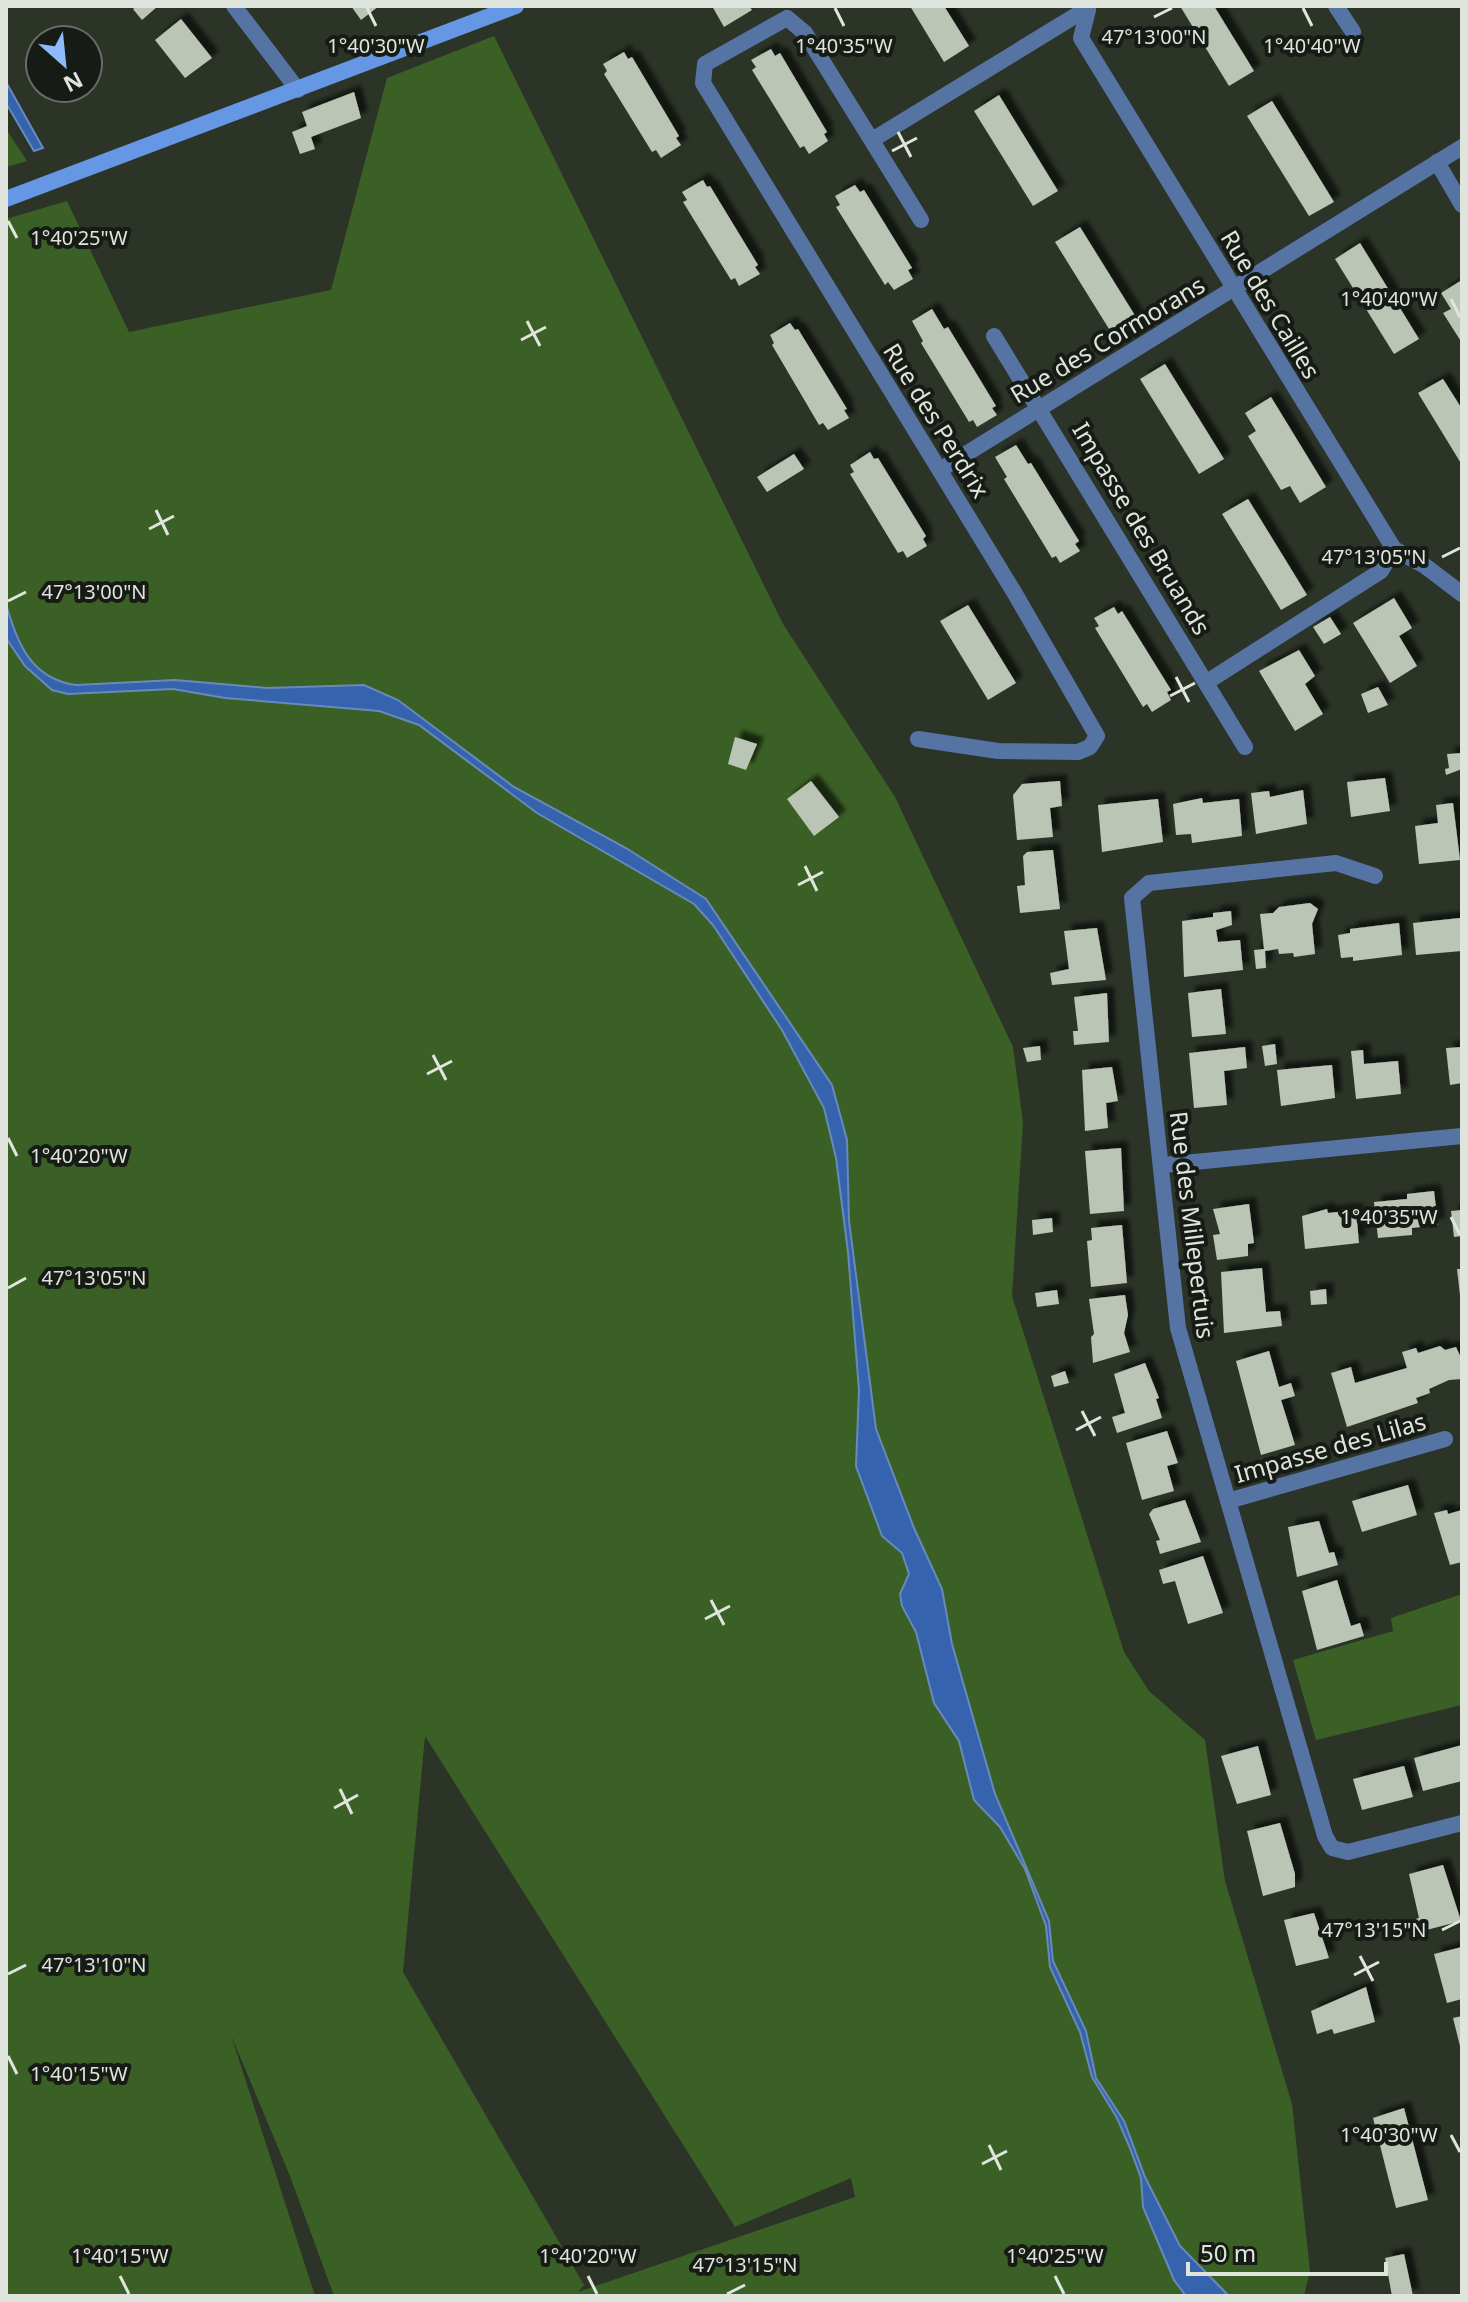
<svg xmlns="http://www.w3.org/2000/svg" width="1468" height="2302" viewBox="0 0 1468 2302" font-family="'Noto Sans',sans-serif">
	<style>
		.green { fill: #3b6025; fill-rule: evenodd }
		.water { fill: #3563ad; stroke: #688abb; stroke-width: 2 }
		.building { fill: #bac5b5; filter: url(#shadow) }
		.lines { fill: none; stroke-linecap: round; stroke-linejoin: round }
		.street { stroke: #5574a4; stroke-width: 16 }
		.secondary { stroke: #6697e5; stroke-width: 16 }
		.ticks { fill: none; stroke: #dfe5dd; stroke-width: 3 }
		.labels { text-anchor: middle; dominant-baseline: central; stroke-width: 8; stroke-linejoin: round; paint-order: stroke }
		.street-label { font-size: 24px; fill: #dfe5dd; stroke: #171b15 }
		.ticks-label { font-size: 20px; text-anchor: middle; fill: #dfe5dd; stroke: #171b15; stroke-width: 8; stroke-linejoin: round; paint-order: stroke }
	</style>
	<defs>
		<filter id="shadow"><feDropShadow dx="7" dy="-7" stdDeviation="2" flood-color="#0009"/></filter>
	</defs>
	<rect width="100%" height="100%" fill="#2c3428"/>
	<!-- green -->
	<g class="green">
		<path d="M494,36L783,624L895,797L1013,1047L1023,1122L1012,1296L1124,1652L1149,1691L1205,1740L1225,1881L1292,2104L1310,2271L1304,2296H334L290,2176L231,2035L315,2296H6V219L67,201L129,332L331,290L387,78ZM425,1736L735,2227L851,2178L855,2197L578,2292L584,2285L403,1972Z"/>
		<path d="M6,129L27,161L6,167Z"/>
		<path d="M1462,1594V1705L1316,1740L1293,1660L1393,1631L1391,1618Z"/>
	</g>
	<!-- water -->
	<g class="water">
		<path d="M6,82L43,148L34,151L6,103Z"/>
		<path d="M6,604C17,643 31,679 76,685L175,680L267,688L364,685L398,700L514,787L626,848L706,899L832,1085L847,1140L849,1221L876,1429L914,1528L942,1589L952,1644L995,1794L1049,1921L1053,1961L1086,2031L1096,2078L1124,2121L1145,2177L1180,2246L1229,2296H1186L1174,2280L1143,2207L1141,2178L1130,2148L1117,2118L1092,2077L1080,2032L1050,1967L1046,1926L1025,1869L1000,1827L974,1800L959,1741L934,1703L916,1632L902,1606L900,1594L909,1574L902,1553L882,1536L856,1466L859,1390L848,1252L836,1158L824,1108L782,1030L713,925L694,904L537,813L419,725L379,711L225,698L173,689L68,694L52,690L25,666L6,638Z"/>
	</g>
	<!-- building -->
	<g class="building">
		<path d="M137,6H158L142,20L133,9Z"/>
		<path d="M351,6H379L361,20Z"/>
		<path d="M712,6H749L752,10L724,27Z"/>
		<path d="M910,6H944L969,46L944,62Z"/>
		<path d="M1180,6H1214L1254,71L1229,86Z"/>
		<path d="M181,19L212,58L185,78L155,40Z"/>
		<path d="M771,49L775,56L780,53L827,132L824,134L828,141L809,154L804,146L800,148L752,70L756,67L751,60Z"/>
		<path d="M624,52L628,59L632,57L679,136L676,138L681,145L661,158L656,150L652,152L604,74L607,71L603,64Z"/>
		<path d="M354,92L361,118L311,137L315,149L300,154L292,132L307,126L302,112Z"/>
		<path d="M999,95L1058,191L1033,206L974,111Z"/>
		<path d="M1272,101L1334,202L1309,216L1247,116Z"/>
		<path d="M703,180L707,187L710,186L758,265L755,267L760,274L739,286L735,278L731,280L683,202L687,200L682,192Z"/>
		<path d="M855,185L860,192L864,190L912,268L908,270L913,279L894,290L888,282L885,285L836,207L840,205L835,196Z"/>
		<path d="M1080,227L1139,322L1114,337L1055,242Z"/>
		<path d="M1360,243L1419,339L1394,354L1335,259Z"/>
		<path d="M1462,280V343L1443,313L1451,309L1441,293Z"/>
		<path d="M932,309L944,329L948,327L996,406L992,408L997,415L977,427L973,420L969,422L921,343L923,341L912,321Z"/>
		<path d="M790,323L795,330L798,329L847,409L844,410L849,418L828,430L823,423L819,425L772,345L774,343L770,335Z"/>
		<path d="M1165,364L1224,459L1199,474L1140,379Z"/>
		<path d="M1443,379L1462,409V465L1418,393Z"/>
		<path d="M1271,397L1326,487L1300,503L1290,486L1281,490L1248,436L1256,431L1245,413Z"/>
		<path d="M1016,445L1028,464L1031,463L1079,541L1075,544L1080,551L1060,563L1056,556L1052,558L1004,479L1007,477L995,457Z"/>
		<path d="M870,452L874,459L878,458L926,536L923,539L927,546L907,558L903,551L898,553L850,474L854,472L850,465Z"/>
		<path d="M794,454L804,469L767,492L757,477Z"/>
		<path d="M1248,499L1307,595L1281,610L1222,514Z"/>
		<path d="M1394,598L1412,628L1399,636L1417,666L1390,683L1353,623Z"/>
		<path d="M968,605L1016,683L988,700L940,621Z"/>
		<path d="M1114,607L1118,614L1122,611L1171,690L1167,692L1171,700L1152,712L1147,704L1143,707L1095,628L1099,626L1094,618Z"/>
		<path d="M1330,617L1341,634L1324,644L1313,627Z"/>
		<path d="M1299,650L1315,676L1305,684L1323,714L1295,731L1259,671Z"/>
		<path d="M1378,687L1388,705L1368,713L1361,694Z"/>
		<path d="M735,737L757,744L746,770L728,764Z"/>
		<path d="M1462,753V769L1446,775L1445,769L1449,768L1447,754Z"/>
		<path d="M1385,778L1390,811L1351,817L1347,782Z"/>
		<path d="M811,781L839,817L814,836L787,799Z"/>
		<path d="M1060,781L1062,806L1050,808L1053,837L1017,840L1013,795L1022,784Z"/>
		<path d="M1303,790L1307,824L1256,834L1251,793L1269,791L1270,797Z"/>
		<path d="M1202,798L1203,803L1239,799L1242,836L1192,843L1191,834L1176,835L1173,804Z"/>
		<path d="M1158,799L1163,842L1102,852L1098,805Z"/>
		<path d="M1453,803L1460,860L1419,864L1415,826L1438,823L1436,805Z"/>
		<path d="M1053,850L1060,909L1020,913L1017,886L1025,885L1023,856L1027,852Z"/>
		<path d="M1310,903L1318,909L1312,924L1315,954L1294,957L1293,953L1279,954L1278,949L1265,951L1266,968L1256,969L1254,950L1264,949L1260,914L1273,913L1279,907Z"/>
		<path d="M1231,911L1232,925L1216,930L1218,942L1240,940L1243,970L1184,977L1182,921L1213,917V913Z"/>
		<path d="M1460,918L1462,951L1416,955L1413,923Z"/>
		<path d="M1399,923L1402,955L1353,961V957L1341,958L1338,935L1350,933V929Z"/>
		<path d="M1097,928L1106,980L1052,985L1050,973L1069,969L1064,931Z"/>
		<path d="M1221,989L1226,1034L1192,1037L1188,993Z"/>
		<path d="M1107,993L1109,1042L1074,1045L1073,1031H1078L1074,997Z"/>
		<path d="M1275,1044L1277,1064L1265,1066L1262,1046Z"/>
		<path d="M1040,1046L1041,1060L1027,1062L1023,1048Z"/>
		<path d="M1245,1047L1247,1068L1224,1071L1227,1105L1194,1108L1189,1053Z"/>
		<path d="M1462,1047V1083L1450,1085L1446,1048Z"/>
		<path d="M1363,1050L1364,1064L1398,1061L1401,1094L1356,1099L1351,1051Z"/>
		<path d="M1332,1065L1335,1098L1281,1106L1277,1070Z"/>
		<path d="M1112,1067L1118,1101L1106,1103L1108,1128L1085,1131L1082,1070Z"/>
		<path d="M1121,1148L1124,1211L1090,1214L1085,1151Z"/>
		<path d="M1434,1191L1438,1225L1412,1228V1235L1378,1238L1374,1202L1407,1199V1194Z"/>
		<path d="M1249,1204L1254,1243L1248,1244V1256L1217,1260L1213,1235L1220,1234L1213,1209Z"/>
		<path d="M1327,1209L1328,1213L1356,1210L1359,1243L1305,1249L1302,1216Z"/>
		<path d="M1462,1210V1236L1454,1237L1451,1211Z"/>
		<path d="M1052,1218L1053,1232L1033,1235L1032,1220Z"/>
		<path d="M1122,1225L1127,1283L1091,1287L1087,1241L1092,1240L1091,1228Z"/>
		<path d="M1262,1268L1266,1312L1280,1311L1282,1326L1224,1333L1221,1272Z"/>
		<path d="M1457,1269H1462V1295H1460Z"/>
		<path d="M1326,1289L1327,1304L1311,1305L1310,1291Z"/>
		<path d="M1057,1290L1059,1304L1037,1307L1035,1293Z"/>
		<path d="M1125,1295L1128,1315L1124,1333L1130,1352L1093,1363L1091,1337L1094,1334L1089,1299Z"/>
		<path d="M1440,1346L1445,1350L1456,1347L1462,1360V1379L1449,1380L1429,1389L1430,1393L1416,1398L1418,1403L1347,1427L1331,1373L1351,1367L1355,1383L1407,1368L1402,1352L1416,1348L1418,1353Z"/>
		<path d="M1269,1351L1279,1387L1291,1383L1295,1396L1281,1400L1295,1445L1261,1455L1236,1361Z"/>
		<path d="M1145,1363L1159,1398L1156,1399L1162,1418L1117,1433L1112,1417L1125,1413L1114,1374Z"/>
		<path d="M1065,1371L1069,1383L1054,1387L1051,1376Z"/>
		<path d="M1167,1431L1178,1463L1167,1466L1174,1491L1142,1500L1126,1443Z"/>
		<path d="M1408,1485L1417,1515L1362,1532L1352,1501Z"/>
		<path d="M1185,1500L1201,1542L1160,1554L1156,1541L1160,1540L1149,1514L1153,1509Z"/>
		<path d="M1447,1510L1448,1514L1462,1510V1562L1450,1565L1434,1513Z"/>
		<path d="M1319,1521L1329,1553L1334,1552L1338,1565L1297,1577L1288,1527Z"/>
		<path d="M1203,1556L1223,1613L1188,1624L1175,1581L1163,1584L1159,1570Z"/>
		<path d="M1337,1580L1351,1626L1360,1623L1364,1636L1317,1650L1302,1591Z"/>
		<path d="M1462,1745V1781L1423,1791L1414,1758Z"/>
		<path d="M1258,1746L1271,1795L1237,1804L1221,1756Z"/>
		<path d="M1404,1766L1413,1797L1362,1810L1353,1779Z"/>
		<path d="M1280,1823L1295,1874V1887L1263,1896L1247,1831Z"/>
		<path d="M1443,1865L1461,1921L1415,1933L1412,1920L1419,1918L1409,1874Z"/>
		<path d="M1314,1913L1329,1958L1296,1966L1284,1920Z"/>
		<path d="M1462,1947V1999L1447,2003L1434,1954Z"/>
		<path d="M1366,1987L1375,2022L1334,2034L1332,2029L1317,2034L1311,2011Z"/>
		<path d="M1462,2016V2050H1461L1453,2018Z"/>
		<path d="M1404,2108L1428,2200L1396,2208L1373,2118Z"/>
		<path d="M1404,2254L1413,2296H1392L1385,2258Z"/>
	</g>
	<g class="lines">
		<!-- street -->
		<g class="street">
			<path d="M234,6L298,90"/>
			<path d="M1336,6L1353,32"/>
			<path d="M1088,10L1081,38L1394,549L1425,566L1462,594"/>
			<path d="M872,140L1088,8"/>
			<path d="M1437,162L1462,205"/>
			<path d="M994,336L1245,747"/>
			<path d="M940,470L1462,147"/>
			<path d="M1207,682L1381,571L1394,549"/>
			<path d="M918,739L998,751L1078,752L1090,747L1097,736L1014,592L703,83L705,64L787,18L805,33L921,220"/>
			<path d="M1375,876L1336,863L1149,883L1132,898L1178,1328L1325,1836L1332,1848L1348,1852L1462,1823"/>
			<path d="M1163,1165L1462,1136"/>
			<path d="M1228,1501L1445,1439"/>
		</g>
		<!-- secondary -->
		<path class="secondary" d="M6,199L516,6"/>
	</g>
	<!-- ticks -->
	<path class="ticks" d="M367,8L376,26M835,8L844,26M1303,8L1312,26M1154,17L1172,8M898,132L911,157M892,151L917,138M8,221L17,238M1451,299L1460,317M527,321L540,346M521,340L546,327M156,510L168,535M149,529L174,516M1442,557L1460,548M8,601L26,592M1176,677L1189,702M1170,696L1195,683M805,866L817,891M798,885L823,872M433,1055L446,1080M427,1074L452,1061M8,1138L17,1156M1451,1217L1460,1235M8,1288L26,1278M1082,1411L1095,1436M1076,1430L1101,1417M711,1600L724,1625M705,1619L730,1606M340,1789L352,1814M334,1808L358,1795M1442,1930L1460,1921M1360,1956L1373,1981M8,1974L26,1965M1354,1975L1379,1962M8,2056L17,2074M1451,2135L1460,2152M989,2145L1001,2170M982,2164L1007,2151M120,2276L129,2294M588,2276L597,2294M1055,2276L1064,2294M727,2294L745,2285"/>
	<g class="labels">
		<!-- street labels -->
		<g class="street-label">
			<text transform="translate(1271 304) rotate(59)">Rue des Cailles</text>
			<text transform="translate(1107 339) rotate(-31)">Rue des Cormorans</text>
			<text transform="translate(937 420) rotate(58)">Rue des Perdrix</text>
			<text transform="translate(1142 528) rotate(59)">Impasse des Bruands</text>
			<text transform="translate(1193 1225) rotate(83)">Rue des Millepertuis</text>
			<text transform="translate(1330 1447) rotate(-16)">Impasse des Lilas</text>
		</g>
	</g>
	<g class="ticks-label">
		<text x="1154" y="44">47°13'00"N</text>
		<text x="376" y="53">1°40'30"W</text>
		<text x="844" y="53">1°40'35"W</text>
		<text x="1312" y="53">1°40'40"W</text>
		<text x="79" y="245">1°40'25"W</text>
		<text x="1389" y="306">1°40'40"W</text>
		<text x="1374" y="564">47°13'05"N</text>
		<text x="94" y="599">47°13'00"N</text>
		<text x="79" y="1163">1°40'20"W</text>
		<text x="1389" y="1224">1°40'35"W</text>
		<text x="94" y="1285">47°13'05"N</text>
		<text x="1374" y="1937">47°13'15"N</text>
		<text x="94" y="1972">47°13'10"N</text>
		<text x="79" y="2081">1°40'15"W</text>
		<text x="1389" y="2142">1°40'30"W</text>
		<text x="120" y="2263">1°40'15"W</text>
		<text x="588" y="2263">1°40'20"W</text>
		<text x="1055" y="2263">1°40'25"W</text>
		<text x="745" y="2272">47°13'15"N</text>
	</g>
	<!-- border -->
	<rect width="1468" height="2302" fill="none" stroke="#dfe5dd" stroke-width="16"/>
	<!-- north arrow -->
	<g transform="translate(64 64) rotate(153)"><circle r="38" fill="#171b15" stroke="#676c65" stroke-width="2"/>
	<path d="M0-6L14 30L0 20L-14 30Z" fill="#8eb9fc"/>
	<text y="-12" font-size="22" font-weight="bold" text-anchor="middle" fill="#dfe5dd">N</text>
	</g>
	<!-- scale -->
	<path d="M1188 2262v12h198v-12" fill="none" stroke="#dfe5dd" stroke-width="4"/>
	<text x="1200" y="2262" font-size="24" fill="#dfe5dd" stroke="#171b15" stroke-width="6" paint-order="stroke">50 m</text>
</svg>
